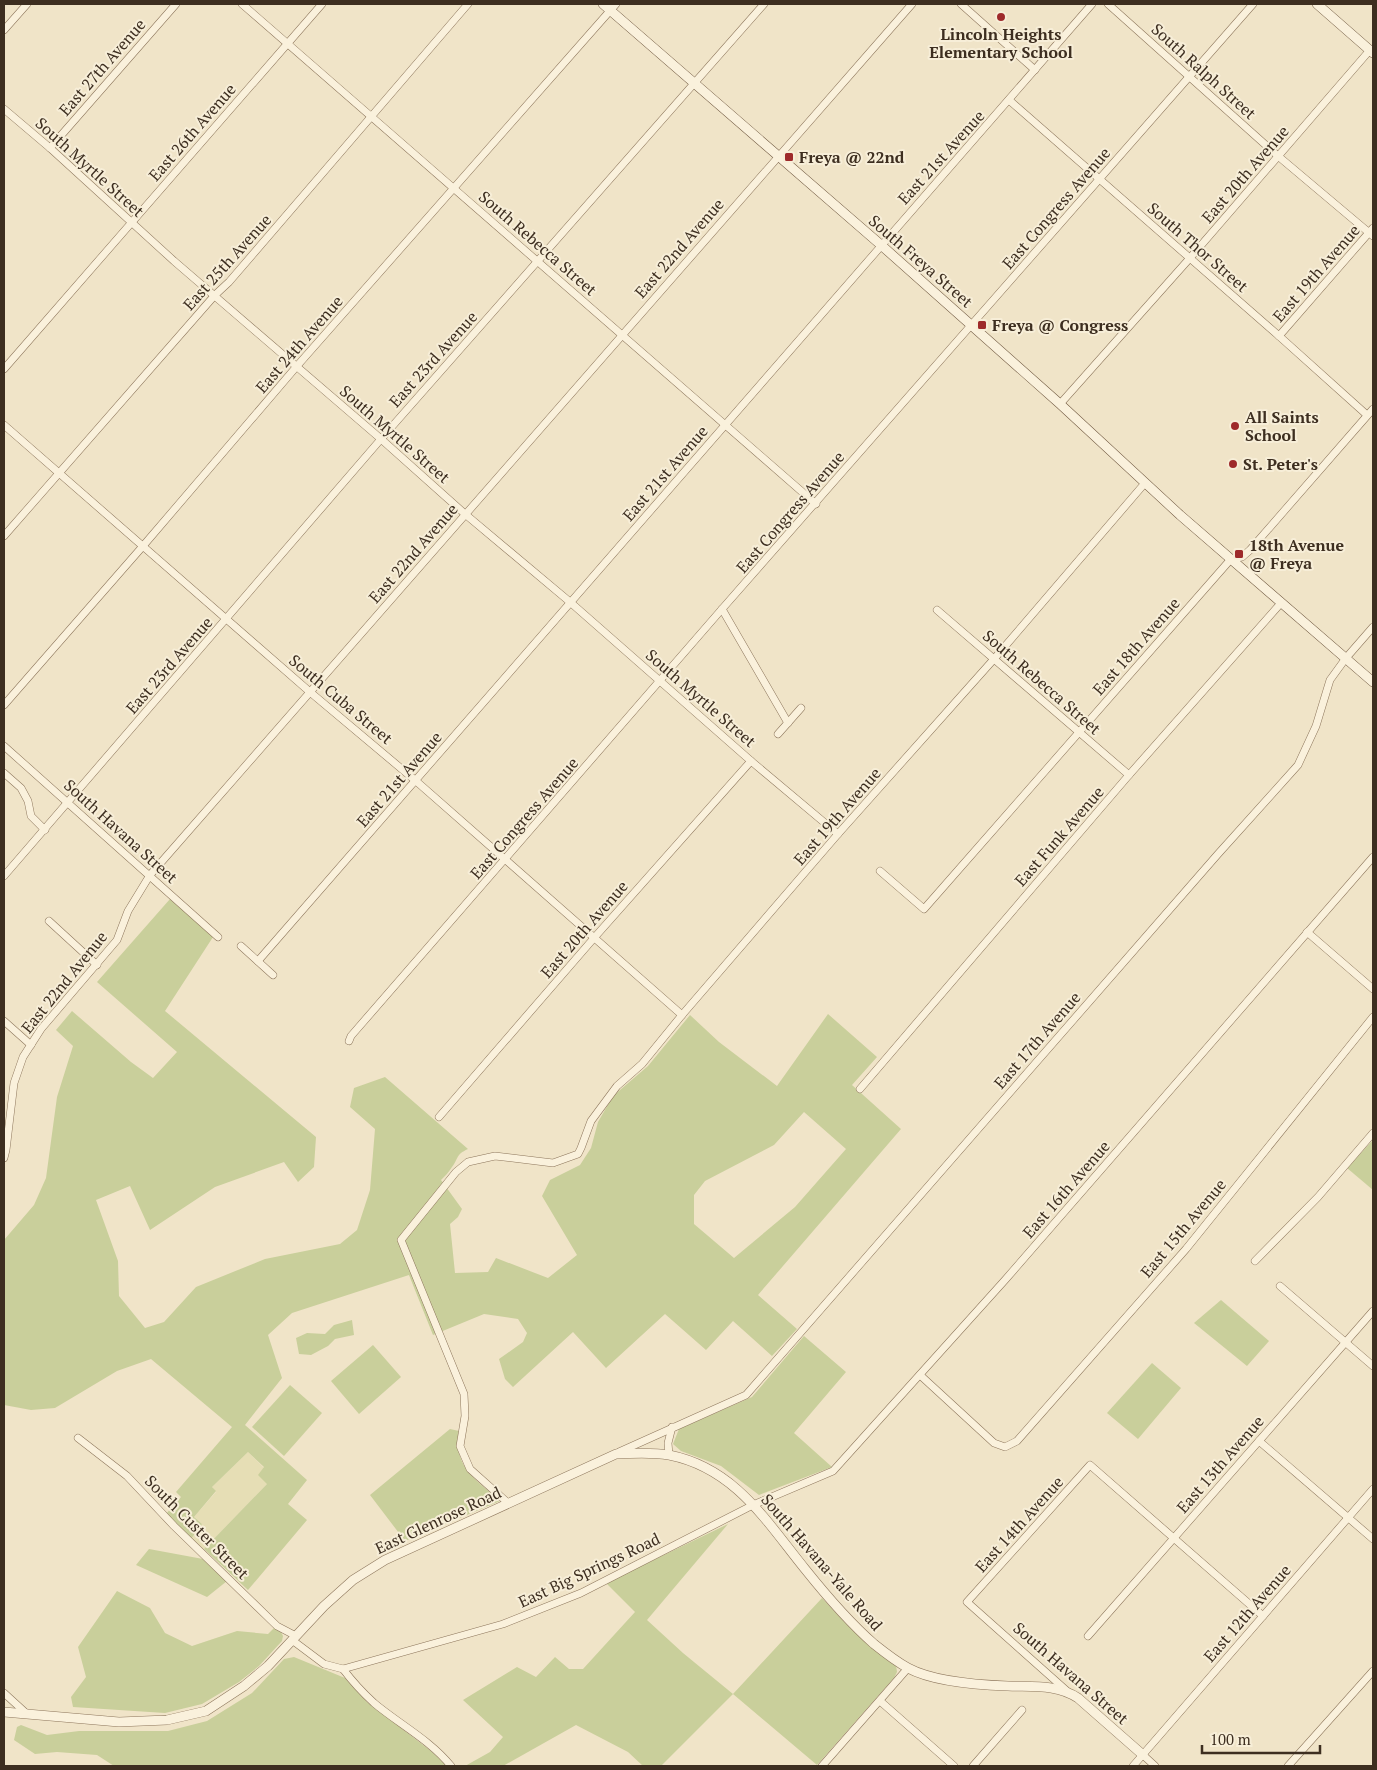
<svg xmlns="http://www.w3.org/2000/svg" width="1377" height="1770" viewBox="0 0 1377 1770" font-family="'PT Serif',serif">
	<style>
		.farmland { fill: #e6deb5 }
		.green { fill: #c9cf9b; fill-rule: evenodd }
		.lines { fill: none; stroke-linecap: round; stroke-linejoin: round }
		.minor-casing { stroke: #8d765c; stroke-width: 8 }
		.tertiary-casing { stroke: #8d765c; stroke-width: 10 }
		.secondary-casing { stroke: #6f573f; stroke-width: 10 }
		.minor { stroke: #faf1dc; stroke-width: 7 }
		.tertiary { stroke: #faf1dc; stroke-width: 9 }
		.secondary { stroke: #faf1dc; stroke-width: 9 }
		.poi-dot { fill: #9e2a2b; stroke: #f7eed8; stroke-width: 2 }
		.labels { text-anchor: middle; dominant-baseline: central; stroke-width: 4; stroke-linejoin: round; paint-order: stroke }
		.poi-label { font-size: 16px; font-weight: bold; fill: #3d2e20; stroke: #f7eed8; text-anchor: start }
		.street-label { font-size: 16px; fill: #3d2e20; stroke: #f7eed8 }
	</style>
	<rect width="100%" height="100%" fill="#f0e4c8"/>
	<!-- farmland -->
	<path class="farmland" d="M248,1452L264,1468L267,1484L204,1549L191,1539L202,1524L194,1517L216,1492L212,1487Z"/>
	<!-- green -->
	<g class="green">
		<path d="M170,899L213,937L165,1011L316,1137L314,1167L298,1182L284,1162L215,1187L150,1230L130,1186L96,1200L118,1261L119,1296L145,1328L164,1322L196,1287L265,1259L340,1244L357,1230L370,1190L375,1129L350,1107L354,1088L385,1077L468,1149C455,1155 459,1158 452,1167C449,1172 445,1176 441,1180L462,1209L458,1217L450,1224L455,1273L488,1272L496,1258L548,1278L577,1255L542,1196L550,1180L580,1165L591,1148L598,1122L613,1096L648,1066L690,1015L719,1042L777,1086L828,1014L877,1057L852,1085L901,1129L758,1295L797,1329L772,1356L733,1321L706,1350L665,1314L606,1368L573,1332L513,1387L505,1379L499,1359L523,1342L527,1333L518,1319L484,1314L433,1335L409,1275L292,1313L268,1335L282,1378L245,1425L307,1480L288,1504L307,1520L248,1590L204,1549L267,1484L258,1475L264,1467L248,1452L212,1487L216,1491L194,1517L202,1524L191,1539L166,1514L181,1497L176,1492L232,1427L151,1359L117,1371L55,1408L31,1410L4,1405V1240L34,1205L46,1178L57,1097L73,1046L56,1030L72,1011L131,1062L153,1078L177,1052L97,982ZM804,1112L846,1149L795,1207L734,1258L694,1224V1195L705,1181L774,1145Z"/>
		<path d="M1373,1140V1190L1347,1168Z"/>
		<path d="M1221,1300L1269,1341L1247,1366L1194,1323Z"/>
		<path d="M352,1320L354,1335L335,1339L328,1346L311,1355L299,1354L296,1338L307,1333L325,1334L334,1325Z"/>
		<path d="M804,1336L846,1372L794,1433L832,1467L759,1495L721,1466L681,1451L673,1444L679,1429L752,1397Z"/>
		<path d="M373,1345L401,1377L359,1414L331,1381Z"/>
		<path d="M1152,1363L1181,1388L1138,1439L1107,1413Z"/>
		<path d="M290,1385L322,1413L284,1456L252,1427Z"/>
		<path d="M450,1429L459,1431C453,1468 476,1479 500,1501L405,1541L370,1495Z"/>
		<path d="M728,1524L647,1620L683,1653L733,1694L822,1598L852,1630L896,1665L897,1672L894,1678L817,1765L733,1694L661,1766H643L628,1752L576,1725L503,1766H465L490,1752L503,1737L463,1700L517,1667L536,1677L555,1657L569,1669H583L635,1612L606,1583Z"/>
		<path d="M149,1549L203,1559L227,1581L207,1597L136,1565Z"/>
		<path d="M117,1591L150,1608L165,1633L192,1646L237,1631L268,1634L275,1627L281,1632L283,1636L282,1641L259,1666L239,1682L202,1704L165,1713L73,1707L71,1697L86,1677L78,1647Z"/>
		<path d="M294,1657L345,1678L367,1702L431,1751L447,1766H114L97,1755L57,1752L35,1754L14,1740L17,1727L21,1725L47,1735L79,1731H168L207,1721L252,1693L284,1659Z"/>
	</g>
	<g class="lines">
		<!-- minor casing -->
		<g class="minor-casing">
			<g id="minor">
				<path d="M242,4L816,504"/>
				<path d="M961,4L1035,70"/>
				<path d="M1108,4L1278,156L1373,236"/>
				<path d="M4,30L27,4"/>
				<path d="M1009,100L1279,336L1367,415"/>
				<path d="M4,109L50,148L174,261L381,439L465,514L570,602L751,761L838,834"/>
				<path d="M50,148L176,4"/>
				<path d="M1279,336L1373,228"/>
				<path d="M4,369L322,4"/>
				<path d="M1060,404L1190,258L1370,50"/>
				<path d="M4,425L310,692L416,781L682,1015"/>
				<path d="M4,536L215,295L229,282L468,4"/>
				<path d="M722,609L788,723"/>
				<path d="M937,610L1129,775"/>
				<path d="M4,705L143,546L297,366L616,4"/>
				<path d="M778,734L801,708"/>
				<path d="M4,746L218,937"/>
				<path d="M4,773L21,788L28,801L31,816L45,830"/>
				<path d="M880,871L924,909L1231,559L1242,557L1250,550L1373,409"/>
				<path d="M4,876L381,439L764,4"/>
				<path d="M49,921L97,965"/>
				<path d="M1307,932L1373,989"/>
				<path d="M241,946L273,975"/>
				<path d="M258,961L1092,4"/>
				<path d="M4,1021L31,1045"/>
				<path d="M349,1041L351,1036L722,609L1253,4"/>
				<path d="M860,1089L1129,775L1281,603"/>
				<path d="M439,1117L594,938L751,761"/>
				<path d="M4,1158L6,1150L14,1083L23,1057L41,1029L117,940L128,911L150,875L912,4"/>
				<path d="M1255,1261L1318,1197L1373,1133"/>
				<path d="M1280,1286L1373,1366"/>
				<path d="M920,1375L994,1443L1005,1447L1017,1441L1186,1249L1373,1017"/>
				<path d="M78,1438L127,1476L174,1526L277,1626L296,1636"/>
				<path d="M1259,1441L1373,1539"/>
				<path d="M619,1452L746,1395L1218,854L1298,765L1316,726L1330,680L1346,658L1373,627"/>
				<path d="M669,1455L668,1443L672,1427"/>
				<path d="M508,1503L470,1469L460,1446L465,1416L464,1394L401,1240L456,1172L468,1162L495,1156L553,1163L578,1154L581,1148L591,1121L617,1086L642,1064L682,1015L838,834L994,659L1145,483"/>
				<path d="M1088,1636L1373,1311"/>
				<path d="M292,1640L324,1664L343,1669L503,1624L581,1593L753,1505L833,1471L1005,1280L1373,857"/>
				<path d="M343,1669C352,1681 362,1692 374,1703C399,1724 430,1740 451,1766"/>
				<path d="M1067,1691L967,1602L1090,1465L1263,1616"/>
				<path d="M4,1693L27,1714"/>
				<path d="M880,1701L954,1766"/>
				<path d="M1143,1755L1155,1766"/>
				<path d="M822,1766L908,1668"/>
				<path d="M973,1766L1022,1710"/>
				<path d="M1133,1766L1373,1489"/>
				<path d="M1288,1766L1373,1671"/>
			</g>
		</g>
		<!-- tertiary casing -->
		<g class="tertiary-casing">
			<path id="tertiary" d="M4,1712L119,1722L167,1720L206,1711L244,1686L268,1666L324,1606L353,1580L385,1560L616,1454C634,1453 652,1452 669,1455C735,1468 766,1521 805,1569C825,1594 850,1623 874,1644C884,1652 897,1662 908,1668C934,1682 979,1685 1008,1686C1033,1687 1057,1684 1078,1698L1143,1755"/>
		</g>
		<!-- secondary casing -->
		<g class="secondary-casing">
			<g id="secondary">
				<path d="M603,4L881,245L1060,404L1180,515L1373,682"/>
				<path d="M1317,4L1373,53"/>
			</g>
		</g>
		<!-- minor -->
		<use href="#minor" class="minor"/>
		<!-- tertiary -->
		<use href="#tertiary" class="tertiary"/>
		<!-- secondary -->
		<use href="#secondary" class="secondary"/>
	</g>
	<!-- markers -->
	<g class="poi-dot">
		<circle cx="1001" cy="17" r="5"/>
		<rect x="784" y="152" width="10" height="10" rx="2.5"/>
		<rect x="977" y="320" width="10" height="10" rx="2.5"/>
		<circle cx="1235" cy="426" r="5"/>
		<circle cx="1233" cy="464" r="5"/>
		<rect x="1234" y="549" width="10" height="10" rx="2.5"/>
	</g>
	<g class="labels">
		<!-- poi labels -->
		<g class="poi-label">
			<text x="1001" y="34" text-anchor="middle">Lincoln Heights<tspan x="1001" dy="18">Elementary School</tspan></text>
			<text x="799" y="157">Freya @ 22nd</text>
			<text x="992" y="325">Freya @ Congress</text>
			<text x="1245" y="417">All Saints<tspan x="1245" dy="18">School</tspan></text>
			<text x="1243" y="464">St. Peter's</text>
			<text x="1249" y="545">18th Avenue<tspan x="1249" dy="18">@ Freya</tspan></text>
		</g>
		<!-- street labels -->
		<g class="street-label">
			<text transform="translate(102 67) rotate(-49)">East 27th Avenue</text>
			<text transform="translate(1204 71) rotate(42)">South Ralph Street</text>
			<text transform="translate(192 132) rotate(-49)">East 26th Avenue</text>
			<text transform="translate(941 157) rotate(-48)">East 21st Avenue</text>
			<text transform="translate(90 167) rotate(42)">South Myrtle Street</text>
			<text transform="translate(1245 174) rotate(-49)">East 20th Avenue</text>
			<text transform="translate(1056 208) rotate(-49)">East Congress Avenue</text>
			<text transform="translate(538 243) rotate(41)">South Rebecca Street</text>
			<text transform="translate(1198 247) rotate(41)">South Thor Street</text>
			<text transform="translate(679 248) rotate(-49)">East 22nd Avenue</text>
			<text transform="translate(921 261) rotate(41)">South Freya Street</text>
			<text transform="translate(227 262) rotate(-48)">East 25th Avenue</text>
			<text transform="translate(1316 273) rotate(-49)">East 19th Avenue</text>
			<text transform="translate(299 344) rotate(-49)">East 24th Avenue</text>
			<text transform="translate(433 359) rotate(-48)">East 23rd Avenue</text>
			<text transform="translate(395 434) rotate(41)">South Myrtle Street</text>
			<text transform="translate(665 473) rotate(-49)">East 21st Avenue</text>
			<text transform="translate(790 512) rotate(-49)">East Congress Avenue</text>
			<text transform="translate(413 553) rotate(-49)">East 22nd Avenue</text>
			<text transform="translate(1136 646) rotate(-49)">East 18th Avenue</text>
			<text transform="translate(169 665) rotate(-49)">East 23rd Avenue</text>
			<text transform="translate(1042 682) rotate(41)">South Rebecca Street</text>
			<text transform="translate(701 698) rotate(41)">South Myrtle Street</text>
			<text transform="translate(341 699) rotate(40)">South Cuba Street</text>
			<text transform="translate(399 779) rotate(-49)">East 21st Avenue</text>
			<text transform="translate(837 816) rotate(-49)">East 19th Avenue</text>
			<text transform="translate(524 818) rotate(-49)">East Congress Avenue</text>
			<text transform="translate(121 831) rotate(42)">South Havana Street</text>
			<text transform="translate(1059 836) rotate(-49)">East Funk Avenue</text>
			<text transform="translate(584 929) rotate(-49)">East 20th Avenue</text>
			<text transform="translate(64 982) rotate(-51)">East 22nd Avenue</text>
			<text transform="translate(1037 1040) rotate(-49)">East 17th Avenue</text>
			<text transform="translate(1066 1189) rotate(-49)">East 16th Avenue</text>
			<text transform="translate(1183 1228) rotate(-50)">East 15th Avenue</text>
			<text transform="translate(1220 1464) rotate(-49)">East 13th Avenue</text>
			<text transform="translate(438 1520) rotate(-25)">East Glenrose Road</text>
			<text transform="translate(1019 1524) rotate(-48)">East 14th Avenue</text>
			<text transform="translate(197 1527) rotate(45)">South Custer Street</text>
			<text transform="translate(822 1562) rotate(49)">South Havana-Yale Road</text>
			<text transform="translate(589 1570) rotate(-25)">East Big Springs Road</text>
			<text transform="translate(1247 1613) rotate(-49)">East 12th Avenue</text>
			<text transform="translate(1071 1673) rotate(41)">South Havana Street</text>
		</g>
	</g>
	<!-- border -->
	<rect width="1377" height="1770" fill="none" stroke="#3d2e20" stroke-width="10"/>
	<!-- scale -->
	<path d="M1202 1745v8h118v-8" fill="none" stroke="#3d2e20" stroke-width="2.5"/>
	<text x="1210" y="1745" font-size="15" fill="#3d2e20" stroke="#f7eed8" stroke-width="4" paint-order="stroke">100 m</text>
</svg>
